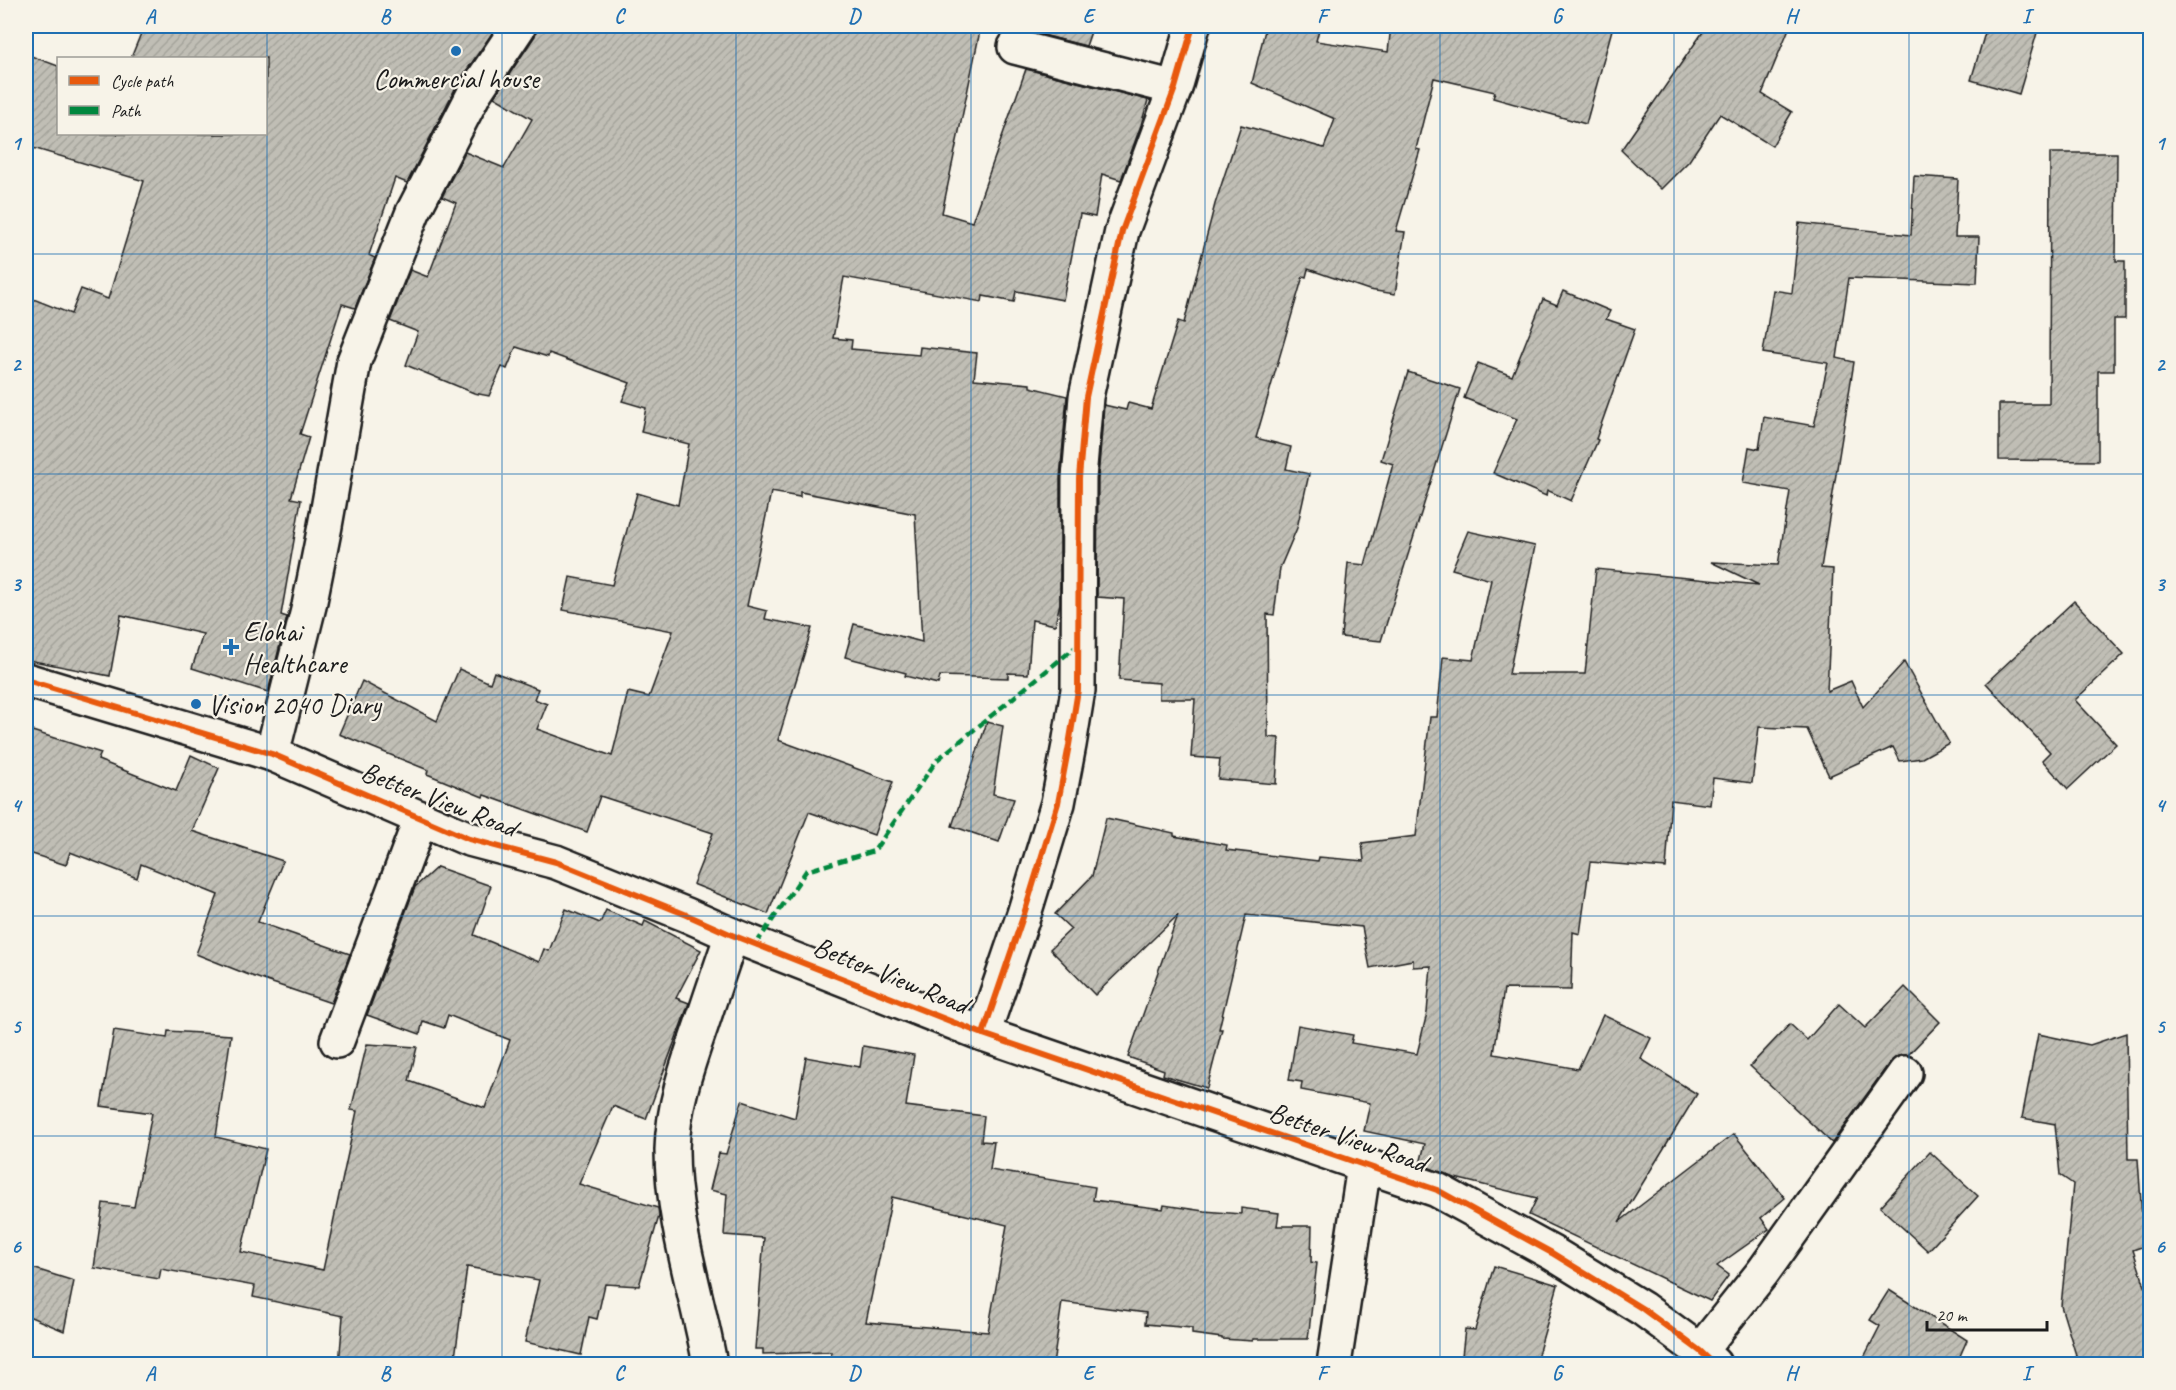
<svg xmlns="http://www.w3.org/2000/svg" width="2176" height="1390" viewBox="0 0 2176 1390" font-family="Caveat,sans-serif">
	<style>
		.building { fill: url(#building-hatch); stroke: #1c1c1c; stroke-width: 1.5; fill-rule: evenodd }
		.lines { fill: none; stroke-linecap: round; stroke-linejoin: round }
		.street-casing { stroke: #1c1c1c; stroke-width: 38 }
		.street { stroke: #f7f3e8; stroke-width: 33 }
		.quiet { stroke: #00873e; stroke-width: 4.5; stroke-dasharray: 9 4.5; stroke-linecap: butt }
		.cycleway-casing { stroke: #f7f3e8; stroke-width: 10 }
		.cycleway { stroke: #e8590c; stroke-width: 6 }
		.grid { fill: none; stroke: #1f6fb2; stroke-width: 1.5; stroke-opacity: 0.55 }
		.poi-dot { fill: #1f6fb2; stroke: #f7f3e8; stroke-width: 2 }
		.labels { text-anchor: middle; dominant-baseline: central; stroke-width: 4.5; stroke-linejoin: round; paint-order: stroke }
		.poi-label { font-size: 28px; fill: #1c1c1c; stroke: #f7f3e8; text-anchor: start }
		.street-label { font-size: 28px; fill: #1c1c1c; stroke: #f7f3e8 }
		.neatline { fill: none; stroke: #1f6fb2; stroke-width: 2 }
		.grid-label { font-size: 20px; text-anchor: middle; font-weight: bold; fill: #1f6fb2 }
	</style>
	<defs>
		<pattern id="building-hatch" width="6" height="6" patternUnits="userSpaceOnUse" patternTransform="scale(1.5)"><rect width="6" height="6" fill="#c0beb5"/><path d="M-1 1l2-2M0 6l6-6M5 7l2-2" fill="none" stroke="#a4a39b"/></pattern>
	</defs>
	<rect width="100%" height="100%" fill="#f7f3e8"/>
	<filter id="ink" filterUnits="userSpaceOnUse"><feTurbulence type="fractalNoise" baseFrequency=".0167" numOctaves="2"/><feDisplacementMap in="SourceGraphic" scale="12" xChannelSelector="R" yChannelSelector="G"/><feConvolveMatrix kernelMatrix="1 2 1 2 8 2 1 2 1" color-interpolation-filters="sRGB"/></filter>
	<g filter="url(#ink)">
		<!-- building -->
		<g class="building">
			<path d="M144,26H497L458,83L407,183L395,178L369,255L375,258L355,308L342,304L300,434L309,437L291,498L301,500L281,615L287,617L268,692L192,668L203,634L121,615L110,676L28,660L33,631L26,630V296L71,314L81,289L108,299L144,181L26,146V54L58,66V134H266V58H131Z"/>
			<path d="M537,26H981L942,213L972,222L1026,69L1148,100L1141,125L1121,180L1102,174L1095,217L1080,214L1063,300L1016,291L1014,302L983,296L982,302L844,277L833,338L852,340L851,349L919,355L920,347L977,353L974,379L1030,384V387L1067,396L1060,478V603L1055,625L1032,620L1028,674L1008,673V678L940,676L938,684L905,676L906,673L845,657L854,624L922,642L915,514L800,492V497L771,492L747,606L767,611L765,619L812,628L778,740L893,782L874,835L809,812L768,914L693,884L713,833L600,796L587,832L484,795L483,797L427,774L428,770L339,734L362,681L437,721L459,669L490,683L494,672L538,689L534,699L547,704L537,729L612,756L628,692L649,697L673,631L563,610L570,577L612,585L637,493L678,505L689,444L641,432L646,408L622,401L630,383L549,353L548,357L516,347L507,369L502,367L489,396L474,393L406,365L418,332L390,321L410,270L428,277L456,203L442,197L465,152L504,168L532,119L494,97L535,36Z"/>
			<path d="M1042,26H1093L1086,46L1039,34Z"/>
			<path d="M1266,26H1320L1316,41L1388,52L1391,26H1613L1586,124L1493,98L1495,92L1434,78L1416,149L1420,150L1396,231L1405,232L1395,294L1369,290L1308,269L1306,277L1303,276L1256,438L1291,447L1286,469L1309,474L1297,528L1280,568L1274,615L1267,614L1268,737L1279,738L1276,784L1218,779L1220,759L1191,757L1195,699H1159V683L1119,680L1124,599L1097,597L1098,479L1104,405L1126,410L1128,403L1151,409L1178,321L1184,323L1215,204L1241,125L1324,148L1335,119L1252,83Z"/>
			<path d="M1707,26H1790L1762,94L1792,112L1772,146L1720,114L1689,161L1661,189L1621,150Z"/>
			<path d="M1987,26H2039L2019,94L1971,80Z"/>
			<path d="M2050,153H2117L2116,261H2125V319H2114V371H2098V461L1999,460V404H2049Z"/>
			<path d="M1914,176L1958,179L1955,237H1979L1977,283L1849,278L1837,358L1854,362L1821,568L1833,569L1827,691L1851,681L1863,707L1904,662L1949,743L1922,758L1900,761L1893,747L1829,776L1807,729L1759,727L1752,783L1713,778L1710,805L1671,800L1666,868L1590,862L1580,934L1573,932L1571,990L1504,989L1494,1054L1578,1069L1603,1015L1651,1038L1641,1059L1697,1094L1619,1222L1734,1134L1785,1198L1761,1218L1769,1229L1717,1266L1729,1275L1710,1301L1529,1215L1537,1198L1455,1178L1420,1164L1425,1144L1364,1131L1370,1103L1301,1090L1302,1082L1289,1080L1298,1025L1353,1035L1351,1043L1417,1054L1427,1013L1431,966L1413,967V960L1370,968L1362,927L1246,915L1219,1029H1222L1207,1088L1163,1075L1164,1070L1128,1057L1178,915L1095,995L1050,949L1071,929L1055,914L1092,876L1106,818L1174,833V836L1227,845L1226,850L1318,861L1319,857L1364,861L1362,843L1416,836L1430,717H1437L1443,657L1473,660L1491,580L1452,569L1468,531L1535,546L1509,674H1585L1596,569L1759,585L1711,562L1778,565L1790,491L1743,483L1749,447L1759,449L1764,417L1814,426L1828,363L1763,353L1773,290L1792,293L1799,223L1911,235Z"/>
			<path d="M1563,291L1610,311L1606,319L1635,329L1596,439L1598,440L1571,501L1547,490L1546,496L1493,473L1517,419L1464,398L1478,363L1512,376L1543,299L1557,305Z"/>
			<path d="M1408,372L1460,389L1381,641L1341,637L1348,563L1365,565L1393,464L1381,460Z"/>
			<path d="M2074,601L2124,654L2075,700L2116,744L2068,789L2042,760L2050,752L1986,683Z"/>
			<path d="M987,722L1003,726L993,794L1014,799L999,842L952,826Z"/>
			<path d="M26,729L101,753L98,760L176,791L191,755L219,768L192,831L283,861L258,922L350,954L331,1003L249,975L196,954L218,895L141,864L137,878L70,852L66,865L26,852Z"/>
			<path d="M437,867L491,886L474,935L539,962L544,949L549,951L566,909L600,923L606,910L643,926L645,921L701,950L676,998L689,1003L646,1119L613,1106L579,1184L658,1208L659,1216L639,1286L605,1284L597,1319L589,1317L581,1355L525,1342L539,1280L467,1267L454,1365H339L343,1316L253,1297L255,1286L161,1269L159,1279L94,1268L103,1203L134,1207L152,1113L101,1106L114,1030L167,1038L168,1031L231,1035L216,1137L266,1149L241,1252L323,1270L357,1111L351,1110L367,1044L417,1047L409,1081L485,1108L510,1040L448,1015L444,1028L423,1021L420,1034L367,1015L415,887Z"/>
			<path d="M1905,987L1940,1022L1908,1055L1898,1056L1890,1062L1832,1143L1750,1066L1790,1024L1807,1040L1839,1004L1865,1028Z"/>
			<path d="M2126,1033L2128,1159H2138L2144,1246L2133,1250L2151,1304V1360L2130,1365H2079L2061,1306L2073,1184L2060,1175L2055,1124L2022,1118L2038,1034L2090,1045Z"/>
			<path d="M863,1046L914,1055L906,1106L984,1116L981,1141L994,1142L990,1170L1095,1187L1093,1200L1163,1209L1164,1205L1204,1211L1241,1214V1208L1279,1213L1277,1226H1312L1311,1262L1317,1263L1308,1339H1253V1341L1222,1339V1338L1192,1334V1328L1145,1324L1146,1313L1062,1302L1053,1365H830L831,1352L763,1354V1349H755L764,1238L724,1235L727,1194L710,1190L719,1153L726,1154L742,1101L795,1118L806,1057L860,1067ZM892,1197L1007,1225L988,1332L866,1322Z"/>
			<path d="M1930,1152L1978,1196L1928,1251L1880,1207Z"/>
			<path d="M26,1266L74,1281L64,1331L26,1315Z"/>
			<path d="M1494,1266L1558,1285L1535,1365H1461L1465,1329L1475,1330Z"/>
			<path d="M1889,1290L1967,1340L1956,1365H1860L1880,1326L1870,1320Z"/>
		</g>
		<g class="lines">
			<!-- street casing -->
			<g class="street-casing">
				<g id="street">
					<path d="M1015,47L1175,88"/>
					<path d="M26,680L272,754L469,839L556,862L687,915L732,935L983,1034L1437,1190L1552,1253L1643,1309L1700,1351L1714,1364"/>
					<path d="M272,754L309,606L325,526L354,361L413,212L475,92L519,26"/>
					<path d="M983,1034L1024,914L1058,803L1069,745L1078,690L1079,478L1086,397L1122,231L1175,88L1193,26"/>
					<path d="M337,1041L421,818"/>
					<path d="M1700,1351L1763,1272L1905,1073"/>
					<path d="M710,1364C697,1293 672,1222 672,1150C673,1106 687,1066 701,1026C711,996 721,966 732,935"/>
					<path d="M1334,1364L1364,1166"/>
				</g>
			</g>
			<!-- street -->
			<use href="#street" class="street"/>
			<!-- quiet -->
			<path class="quiet" d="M756,944L806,871L874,851L937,760L1078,645"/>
			<!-- cycleway casing -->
			<g class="cycleway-casing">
				<g id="cycleway">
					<path d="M26,680L272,754L469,839L556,862L687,915L732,935L983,1034L1437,1190L1552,1253L1643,1309L1700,1351L1714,1364"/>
					<path d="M983,1034L1024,914L1058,803L1069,745L1078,690L1079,478L1086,397L1122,231L1175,88L1193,26"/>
				</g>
			</g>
			<!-- cycleway -->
			<use href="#cycleway" class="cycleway"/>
		</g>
	</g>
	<!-- grid -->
	<path class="grid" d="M267,26V1364M502,26V1364M736,26V1364M971,26V1364M1205,26V1364M1440,26V1364M1674,26V1364M1909,26V1364M26,254H2150M26,474H2150M26,695H2150M26,916H2150M26,1136H2150"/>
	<!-- markers -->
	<g class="poi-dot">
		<circle cx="456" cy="51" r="6"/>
		<path d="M228 638h6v6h6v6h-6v6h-6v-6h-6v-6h6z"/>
		<circle cx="196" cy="704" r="6"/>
	</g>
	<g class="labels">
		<!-- poi labels -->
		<g class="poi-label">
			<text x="456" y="78" text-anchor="middle">Commercial house</text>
			<text x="243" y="631">Elohai<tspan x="243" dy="32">Healthcare</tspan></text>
			<text x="208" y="704">Vision 2040 Diary</text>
		</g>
		<!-- street labels -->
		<g class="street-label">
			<text transform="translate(439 799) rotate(21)">Better View Road</text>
			<text transform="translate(891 975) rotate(22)">Better View Road</text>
			<text transform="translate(1348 1137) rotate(19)">Better View Road</text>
		</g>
	</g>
	<!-- margin -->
	<rect width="2176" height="1390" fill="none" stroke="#f7f3e8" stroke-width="66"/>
	<!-- legend -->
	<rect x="57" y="57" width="210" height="78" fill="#f7f3e8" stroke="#9f9d96" stroke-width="1.5"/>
	<rect x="69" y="76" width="30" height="9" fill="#e8590c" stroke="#9f9d96" stroke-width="1.5"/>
	<text x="111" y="87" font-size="18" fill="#1c1c1c">Cycle path</text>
	<rect x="69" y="106" width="30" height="9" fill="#00873e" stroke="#9f9d96" stroke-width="1.5"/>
	<text x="111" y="117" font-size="18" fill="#1c1c1c">Path</text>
	<!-- scale -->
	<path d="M1927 1321v9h120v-9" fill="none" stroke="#1c1c1c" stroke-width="3"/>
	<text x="1936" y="1321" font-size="18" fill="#1c1c1c" stroke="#f7f3e8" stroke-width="4.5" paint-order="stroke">20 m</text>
	<rect x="33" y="33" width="2110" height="1324" class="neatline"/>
	<g class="grid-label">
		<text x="150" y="23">A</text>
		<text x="385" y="23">B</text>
		<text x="619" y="23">C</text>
		<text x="854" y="23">D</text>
		<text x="1088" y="23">E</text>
		<text x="1322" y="23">F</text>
		<text x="1557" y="23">G</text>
		<text x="1791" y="23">H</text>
		<text x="2026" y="23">I</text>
		<text x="16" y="150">1</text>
		<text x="2160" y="150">1</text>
		<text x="16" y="371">2</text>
		<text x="2160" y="371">2</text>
		<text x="16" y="591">3</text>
		<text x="2160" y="591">3</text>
		<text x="16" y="812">4</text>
		<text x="2160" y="812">4</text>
		<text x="16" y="1033">5</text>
		<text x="2160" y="1033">5</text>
		<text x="16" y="1253">6</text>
		<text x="2160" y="1253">6</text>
		<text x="150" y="1380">A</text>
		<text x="385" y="1380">B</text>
		<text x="619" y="1380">C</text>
		<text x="854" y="1380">D</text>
		<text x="1088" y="1380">E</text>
		<text x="1322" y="1380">F</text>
		<text x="1557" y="1380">G</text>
		<text x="1791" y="1380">H</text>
		<text x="2026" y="1380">I</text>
	</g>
</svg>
